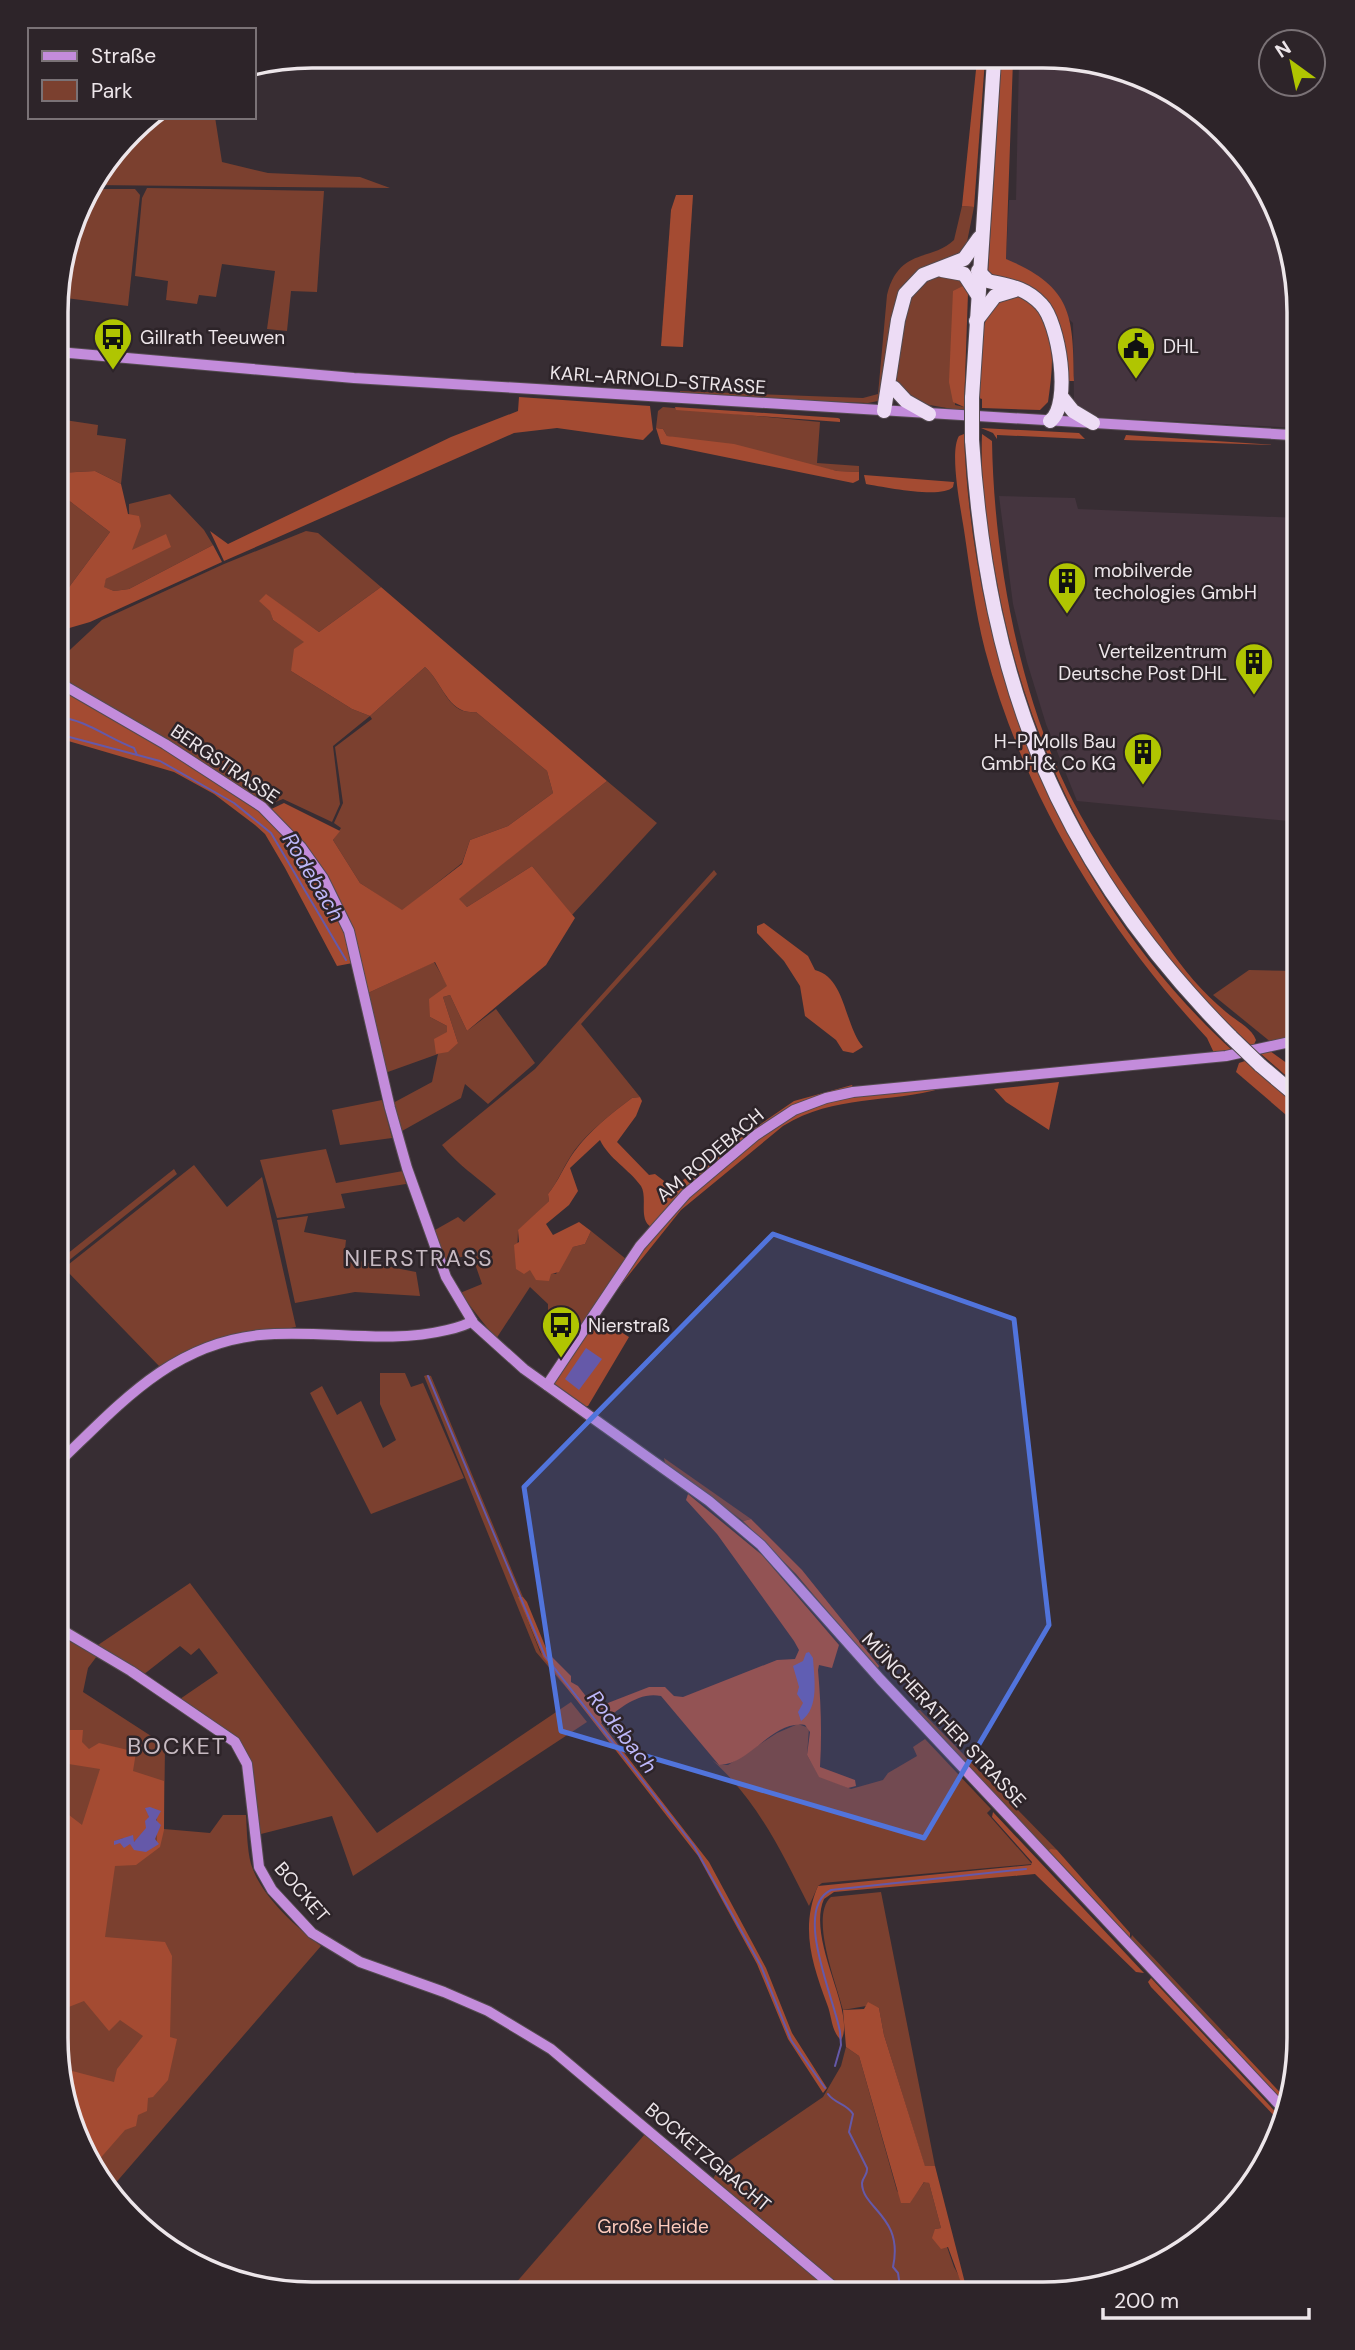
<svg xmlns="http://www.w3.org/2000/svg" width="1355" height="2350" viewBox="0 0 1355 2350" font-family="'DM Sans',sans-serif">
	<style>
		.built { fill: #45353f }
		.green { fill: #7b402f }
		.forest { fill: #a44b32; fill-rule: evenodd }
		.water { fill: #6559a9 }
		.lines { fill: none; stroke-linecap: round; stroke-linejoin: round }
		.stream { stroke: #6559a9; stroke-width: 2 }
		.secondary-casing { stroke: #544b50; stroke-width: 12 }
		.highway-casing { stroke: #544b50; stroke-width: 16 }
		.secondary { stroke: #c38cdb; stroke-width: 10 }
		.highway { stroke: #eddcf5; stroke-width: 14 }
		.highway-bridge-casing { stroke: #544b50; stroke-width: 16; stroke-linecap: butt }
		.highway-bridge { stroke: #eddcf5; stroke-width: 14 }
		.marked { fill: #5174dc; fill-opacity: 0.2; stroke: #5174dc; stroke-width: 5; stroke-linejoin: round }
		.labels { text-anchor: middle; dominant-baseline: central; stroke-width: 5; stroke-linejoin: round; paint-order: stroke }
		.poi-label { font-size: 19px; fill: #ede6ea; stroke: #2d2429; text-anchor: start }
		.street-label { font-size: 19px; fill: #ede6ea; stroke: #2d2429 }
		.park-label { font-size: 19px; fill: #fecbbc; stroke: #2d2429 }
		.water-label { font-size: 21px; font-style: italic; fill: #bdb7f9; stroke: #2d2429 }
		.quarter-label { font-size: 23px; letter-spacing: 2px; fill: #c7bac2; stroke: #2d2429 }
		.rim { fill: none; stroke: #ede6ea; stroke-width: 3.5 }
	</style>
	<rect width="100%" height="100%" fill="#372d33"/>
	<!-- built -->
	<g class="built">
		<path d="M1019,60L1093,61L1212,119L1285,229L1299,312V428L1093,417L1081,412L1074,403L1073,323L1006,259L1009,200H1016Z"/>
		<path d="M999,496L1075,498L1078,509L1299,518V822L1077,801L1046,724L1027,662L1013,604Z"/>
	</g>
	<!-- green -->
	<g class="green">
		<path d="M147,117H215L222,162L268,173L360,177L390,188L93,185Z"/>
		<path d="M147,188L324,191L317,292L291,291L287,331L267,329L275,271L222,264L216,297L199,295L197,304L166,300L168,281L135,276L142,198Z"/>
		<path d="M90,189H135L140,195L128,306L58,297V279L83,198Z"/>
		<path d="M962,206L974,207L965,252L916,272L900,290L878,401L868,403L680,396V391L863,398L878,394L887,295C899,247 931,262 954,240Z"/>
		<path d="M948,273L958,277L965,285L955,405L964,407V411L918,403L897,386L895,375L907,302L926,279Z"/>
		<path d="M663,407L820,422L817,463L859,466V472L837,471L667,436L663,429L656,428L658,411Z"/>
		<path d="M58,419L98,425L97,435L126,439L121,484L95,471L58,473Z"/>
		<path d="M170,494L204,530L213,545L129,589L114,591L103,587L106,579C141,560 128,537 129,504Z"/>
		<path d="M63,496L110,532L58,602V502Z"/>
		<path d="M306,531L318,533L381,587L319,632L266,595L273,620L305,642L291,671L352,709L370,716L425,667C444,684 447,715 476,712L547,771L553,793L508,826L470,840L462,863L402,911L360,883L333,840L341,828L334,823L343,803L335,747L372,719L370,716L333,746L340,804L332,822L283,799L265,806L58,680V661L102,620L224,564Z"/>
		<path d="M607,781L657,823L572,915L532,866L467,907L458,899Z"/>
		<path d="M714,870L717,874L581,1024L640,1097L632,1098C611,1114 590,1130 574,1151C564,1165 558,1182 548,1194L549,1201L518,1231L517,1257L530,1269L556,1274L573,1247L585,1244L591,1231L626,1259L582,1324L548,1319V1304L530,1287L496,1339L460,1293L482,1284L472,1255L445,1260L435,1230L458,1217L464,1222L496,1194C475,1175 460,1167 442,1145L535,1069Z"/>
		<path d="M434,962L448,986L430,1017L447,1026V1032L458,1043L443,997L450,995L467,1031L496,1009L535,1063L488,1104L465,1084L461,1098L402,1131L393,1103L432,1082L438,1054L385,1073L368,993Z"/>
		<path d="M1249,970L1299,971V1034L1272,1043L1213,995Z"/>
		<path d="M382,1100L392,1138L340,1145L332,1110Z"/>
		<path d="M326,1149L336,1183L403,1171L406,1184L341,1194L345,1208L277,1218L260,1160Z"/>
		<path d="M194,1165L227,1207L262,1177L296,1327L262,1333L160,1367L64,1268Z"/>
		<path d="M174,1169L177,1174L57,1270V1262Z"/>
		<path d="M308,1216L304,1232L346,1240L344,1258L416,1272L420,1296L355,1292L295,1303L277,1220Z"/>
		<path d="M380,1373H405L411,1387L423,1383L464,1478L371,1514L310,1393L322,1386L337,1415L361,1401L383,1448L396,1440L380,1404Z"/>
		<path d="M427,1375L431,1376L523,1597L519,1598L540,1652L587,1712L536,1652L424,1376Z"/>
		<path d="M664,1458L751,1519L743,1521L665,1463Z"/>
		<path d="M190,1583L377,1833L571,1702L587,1722L353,1876L332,1816L257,1835L247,1752L241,1744L180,1699L218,1673L199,1648L191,1655L180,1646L143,1675L98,1645Z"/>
		<path d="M56,1634L97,1656L88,1668L83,1692L165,1745L164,1829L210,1833L223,1815H246C247,1831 247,1849 251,1864C261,1896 295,1926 321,1946L113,2186L70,2121L56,2038Z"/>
		<path d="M916,1710H920L1057,1850L1047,1851Z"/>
		<path d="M798,1724L809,1728L807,1755L819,1776L851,1789L883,1780L888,1773L917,1756L913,1747L925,1739L991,1809L987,1813L1032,1864L822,1883L818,1886L809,1906C782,1853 758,1801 712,1760L719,1765H728L777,1733Z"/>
		<path d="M881,1892L935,2166L925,2167L884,2035L879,2008L866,2006L843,2010C837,1985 809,1916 831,1897Z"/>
		<path d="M1132,1935L1229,2038L1225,2040L1130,1941Z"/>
		<path d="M846,2047L859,2056L897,2191L909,2203L925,2181L929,2183L941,2228L935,2229L947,2247L954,2267L969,2294L846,2293L713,2179L719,2168L823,2097L841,2066Z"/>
		<path d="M645,2134L833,2293L508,2292Z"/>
	</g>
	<!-- forest -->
	<g class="forest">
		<path d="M977,60H985L974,207L962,206Z"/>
		<path d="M1001,60H1013L1006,259C1073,287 1073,316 1074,381H1068C1066,354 1066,326 1049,304L990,276L988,272Z"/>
		<path d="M676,195H693L683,347L661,346L671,210Z"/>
		<path d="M965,285L968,293L964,407L953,402L949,382L953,291Z"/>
		<path d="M1017,294C1059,318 1054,360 1048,402L1040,410L982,408V399L979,398L983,329L991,304Z"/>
		<path d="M519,397L650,406L653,430L643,440L557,428L514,433L224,561L210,531L228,544L451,437L518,411Z"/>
		<path d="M675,407L838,418L840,419V422L676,410Z"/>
		<path d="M656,428L663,429L667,436L734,444L837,471L859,472V480L853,483L661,444Z"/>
		<path d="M981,428L1079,433L1085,439L997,435V439L993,433Z"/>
		<path d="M964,434C972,661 1062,895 1233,1051L1214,1053L1207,1038C1105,928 1024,796 985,650C975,611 970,570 964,530C961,510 949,452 959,436Z"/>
		<path d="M982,434L992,441C994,562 1021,709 1081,816C1106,861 1136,902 1166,944C1182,968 1203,993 1226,1012C1236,1021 1251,1027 1256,1040L1253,1047C1116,923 1028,758 996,577C987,529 980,483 982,434Z"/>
		<path d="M1126,435L1275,445L1124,440Z"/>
		<path d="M95,471L121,484L128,514L139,516L141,526L132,550L166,534L171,547L106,579L104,587L114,591L129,589L213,545L222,562L90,622L59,631L58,602L110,532L63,496L58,502V473Z"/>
		<path d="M864,475L954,482L953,487C942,499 884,487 866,484Z"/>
		<path d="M381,587L607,781L459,899L467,907L532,866L575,918L546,965L467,1031L450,995L443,997L458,1043L448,1052L436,1054L434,1039L447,1032V1026L430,1017L429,999L447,986L435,962L368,993L358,962L337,966L285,868L265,834L255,825L214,794L174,772L58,738V687L233,790L263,813L284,803L340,831L333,840L360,883L402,910L462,864L470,840L508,826L553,793L547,771L476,712C448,715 443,683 425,667L370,716L352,709L291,671L294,649L304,642L273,620L270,611L259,601L266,594L319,632Z"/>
		<path d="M764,923L808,956L815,970C846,978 844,1025 863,1047L853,1053L843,1051L836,1040L805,1016L800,986L784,961L757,933V926Z"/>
		<path d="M1270,1051L1299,1072V1087L1261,1054Z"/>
		<path d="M1245,1061L1299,1106V1126L1236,1072L1239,1063Z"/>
		<path d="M1059,1082L1049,1130L1006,1102L994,1089Z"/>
		<path d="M852,1085L854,1089L803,1101L651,1227C638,1219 648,1198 641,1186C629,1169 609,1159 600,1140L570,1168L578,1191L569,1205L546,1224L553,1235L579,1222L591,1231L585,1244L573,1247L559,1272L551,1274L549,1281L536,1280L530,1270L524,1274L516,1269L514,1245L519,1242L518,1230L549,1201L548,1194C558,1182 564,1166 574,1152C590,1130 611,1114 632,1098L640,1097L642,1101L636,1116L617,1142L649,1175L655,1174L668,1184L677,1185L732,1140L739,1139L794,1101Z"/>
		<path d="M943,1088C888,1104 835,1094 783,1126L681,1210L604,1306L666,1219L733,1158L796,1112L838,1098Z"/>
		<path d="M594,1320L603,1321L629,1337L588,1406H580L555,1385V1381Z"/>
		<path d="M688,1494L762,1555L839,1645L832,1668L819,1665L818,1670C821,1704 822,1734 820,1767L855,1780L856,1786L848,1788L819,1777L807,1755L810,1732L805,1725C772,1720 751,1764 719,1765L661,1696C638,1691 618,1710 601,1723L709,1862L766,1968L792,2033L827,2088L823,2093L788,2039L757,1964L698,1856L543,1657L518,1597H523L527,1602L548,1653L571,1676V1682L578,1686L595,1708L649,1687H665L674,1696L683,1697L777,1660L795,1659L799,1650L794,1641L717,1534L686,1500Z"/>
		<path d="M751,1519L802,1570L879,1666L877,1670L796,1574L743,1521Z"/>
		<path d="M66,1730H83L82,1742L89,1749L99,1743L136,1752L133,1771L164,1781V1830L160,1847L136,1865L115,1866L105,1937L165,1942L172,1956L170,2037L177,2039L168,2080L153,2097L148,2098L147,2111L138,2115L136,2126L125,2130L97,2162L70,2121L61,2068L114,2082L117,2069L143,2036L120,2020L109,2031L84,2001L56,2012V1805L82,1825L100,1769L56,1762V1743H66ZM146,1808L157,1810V1842L131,1844L115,1841L123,1838L134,1842L147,1828L149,1817Z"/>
		<path d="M993,1812L1144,1973L1136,1972L1035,1874L834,1892L824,1899C806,1940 857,2014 841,2040C831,2031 832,2016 827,2004C812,1963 800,1928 818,1886L1031,1865L1032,1862L992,1817Z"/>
		<path d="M1051,1849L1057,1850L1130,1933V1941L1047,1851Z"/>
		<path d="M1151,1978L1285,2122L1283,2125L1151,1987L1148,1982Z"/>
		<path d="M868,2002L879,2008L884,2035L925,2166H935L965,2283L960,2280L948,2247L941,2249L932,2238L935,2229L941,2228L929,2183L924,2182L910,2203H901L859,2056L846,2047L843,2010L864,2009Z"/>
		<path d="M1229,2038L1289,2102L1288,2108L1225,2040Z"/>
	</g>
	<!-- water -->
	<g class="water">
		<path d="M586,1348L602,1359L579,1390L565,1379Z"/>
		<path d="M806,1653L809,1652L813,1658C814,1677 820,1708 801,1721L798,1712L803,1703L797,1694L799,1687L793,1666L803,1661Z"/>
		<path d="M150,1807L161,1811L156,1820L161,1825L155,1839L159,1844L146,1852L134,1850L130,1844L124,1848L120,1843L114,1845V1841L133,1835L134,1842L146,1828L145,1821L149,1817L145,1808Z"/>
	</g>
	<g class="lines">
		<!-- stream -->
		<g class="stream">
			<path d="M58,717C87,720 107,738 134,748L137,755"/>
			<path d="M58,734L160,761L234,803L271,833L346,960"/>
			<path d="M428,1376L545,1656L694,1846L761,1966L791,2040L825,2088"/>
			<path d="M835,2066L841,2045L840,2032C835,2000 792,1909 831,1890L1026,1869"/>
			<path d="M828,2094C835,2104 846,2103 853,2114L849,2132L867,2168C868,2175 863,2176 862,2183C862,2209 904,2216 893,2267L898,2273L901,2294"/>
		</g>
		<!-- secondary casing -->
		<g class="secondary-casing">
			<g id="secondary">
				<path d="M58,352L354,378L1291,435"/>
				<path d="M1299,448L1292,443L1290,437L1299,427"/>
				<path d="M58,682L165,744L262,807L301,847L323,878L349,931L390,1108L407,1168L446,1277L474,1324L524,1369L709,1501L761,1545L880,1679L1287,2113"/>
				<path d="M547,1385L640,1246L686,1194L756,1135L794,1110L826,1098L853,1092L1226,1056L1299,1040"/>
				<path d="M57,1464C118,1406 170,1344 260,1335C323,1329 385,1345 447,1330C456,1328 465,1326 472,1321"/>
				<path d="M57,1627L131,1671L235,1742L247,1764L259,1867L272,1890L312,1933L360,1962L444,1992L488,2011L551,2049L841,2293"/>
			</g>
		</g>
		<!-- highway casing -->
		<g class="highway-casing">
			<g id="highway">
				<path d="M942,270L964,274L977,294"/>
				<path d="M978,271L988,281C1009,286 1025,287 1041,304C1059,322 1072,405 1050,421"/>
				<path d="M976,321L995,296L1015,290"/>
				<path d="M894,388L906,401L929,414"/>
				<path d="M1061,396L1073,411L1093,423"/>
				<path d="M972,398L994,60"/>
				<path d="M884,411L898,320L905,294L923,275L964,259L979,238"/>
				<path d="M972,440C988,684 1057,862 1231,1037"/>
				<path d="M1260,1065L1299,1098"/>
			</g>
		</g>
		<!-- secondary -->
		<use href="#secondary" class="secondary"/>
		<!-- highway -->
		<use href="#highway" class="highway"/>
		<!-- highway-bridge casing -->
		<g class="highway-bridge-casing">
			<g id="highway-bridge">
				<path d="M972,398V440"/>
				<path d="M1231,1037L1260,1065"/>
			</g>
		</g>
		<!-- highway-bridge -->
		<use href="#highway-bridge" class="highway-bridge"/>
	</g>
	<!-- marked area -->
	<path class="marked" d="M773,1234L1014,1319L1049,1625L924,1838L561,1731L524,1487Z"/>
	<!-- icons -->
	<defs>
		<g id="bus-pin" transform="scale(2.0125)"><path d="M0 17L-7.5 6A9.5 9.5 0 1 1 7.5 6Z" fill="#b0c501" stroke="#2d2429"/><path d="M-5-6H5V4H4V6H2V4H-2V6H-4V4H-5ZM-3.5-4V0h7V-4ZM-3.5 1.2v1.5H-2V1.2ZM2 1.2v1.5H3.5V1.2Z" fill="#111"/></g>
		<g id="civic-pin" transform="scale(2.0125)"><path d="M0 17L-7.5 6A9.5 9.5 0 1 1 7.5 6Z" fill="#b0c501" stroke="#2d2429"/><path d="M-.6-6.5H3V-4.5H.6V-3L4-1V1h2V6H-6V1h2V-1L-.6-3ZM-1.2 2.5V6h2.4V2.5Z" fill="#111"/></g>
		<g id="building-pin" transform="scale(2.0125)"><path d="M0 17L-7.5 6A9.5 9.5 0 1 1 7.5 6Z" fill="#b0c501" stroke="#2d2429"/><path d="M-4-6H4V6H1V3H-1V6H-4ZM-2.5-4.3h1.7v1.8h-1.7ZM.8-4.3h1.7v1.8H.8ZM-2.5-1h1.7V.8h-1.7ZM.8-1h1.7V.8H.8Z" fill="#111"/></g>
	</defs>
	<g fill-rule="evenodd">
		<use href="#bus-pin" x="113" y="337"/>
		<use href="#civic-pin" x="1136" y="346"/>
		<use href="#building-pin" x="1067" y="581"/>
		<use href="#building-pin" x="1254" y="662"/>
		<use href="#building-pin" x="1143" y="752"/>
		<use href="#bus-pin" x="561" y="1325"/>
	</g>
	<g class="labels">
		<!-- poi labels -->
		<g class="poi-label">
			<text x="140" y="337">Gillrath Teeuwen</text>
			<text x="1163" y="346">DHL</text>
			<text x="1094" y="570">mobilverde<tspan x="1094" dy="22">techologies GmbH</tspan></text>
			<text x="1227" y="651" text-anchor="end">Verteilzentrum<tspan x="1227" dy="22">Deutsche Post DHL</tspan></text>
			<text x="1116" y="741" text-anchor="end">H-P Molls Bau<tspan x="1116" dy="22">GmbH &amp; Co KG</tspan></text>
			<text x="588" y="1325">Nierstraß</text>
		</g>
		<!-- street labels -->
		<g class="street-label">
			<text transform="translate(658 380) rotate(4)">KARL-ARNOLD-STRASSE</text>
			<text transform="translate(225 764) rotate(34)">BERGSTRASSE</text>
			<text transform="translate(710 1155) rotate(-40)">AM RODEBACH</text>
			<text transform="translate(944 1720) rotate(47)">MÜNCHERATHER STRASSE</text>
			<text transform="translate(302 1892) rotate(49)">BOCKET</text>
			<text transform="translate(708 2157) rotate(40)">BOCKETZGRACHT</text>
		</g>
		<!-- park labels -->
		<g class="park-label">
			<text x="653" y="2226">Große Heide</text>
		</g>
		<!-- water labels -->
		<g class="water-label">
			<text transform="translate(313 877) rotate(59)">Rodebach</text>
			<text transform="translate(622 1732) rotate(52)">Rodebach</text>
		</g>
		<!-- quarter labels -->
		<g class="quarter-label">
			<text x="419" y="1258">NIERSTRASS</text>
			<text x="177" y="1746">BOCKET</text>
		</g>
	</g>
	<!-- crop -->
	<path d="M0 0H1355V2350H0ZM312 68H1043A244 244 0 0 1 1287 312V2038A244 244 0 0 1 1043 2282H312A244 244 0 0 1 68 2038V312A244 244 0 0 1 312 68Z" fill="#2d2429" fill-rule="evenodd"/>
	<path class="rim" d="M312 68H1043A244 244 0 0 1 1287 312V2038A244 244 0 0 1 1043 2282H312A244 244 0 0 1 68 2038V312A244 244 0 0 1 312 68Z"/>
	<!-- legend -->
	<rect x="28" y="28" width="228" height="91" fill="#2d2429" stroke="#7a7276" stroke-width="2"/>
	<rect x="42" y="51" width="35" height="10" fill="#c38cdb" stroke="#7a7276" stroke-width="2"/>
	<text x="91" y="63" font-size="21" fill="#ede6ea">Straße</text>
	<rect x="42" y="80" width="35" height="21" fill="#7b402f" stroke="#7a7276" stroke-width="2"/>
	<text x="91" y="98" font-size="21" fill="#ede6ea">Park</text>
	<!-- north arrow -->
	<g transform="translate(1292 63) rotate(327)"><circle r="33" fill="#2d2429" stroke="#7a7276" stroke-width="2"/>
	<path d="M0-5L12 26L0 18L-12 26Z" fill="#b0c501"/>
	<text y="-10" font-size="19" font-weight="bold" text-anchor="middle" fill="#ede6ea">N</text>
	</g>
	<!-- scale -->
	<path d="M1103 2308v10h206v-10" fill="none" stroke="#ede6ea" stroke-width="3.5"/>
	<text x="1114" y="2308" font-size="21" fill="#ede6ea" stroke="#2d2429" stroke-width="5" paint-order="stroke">200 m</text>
</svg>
